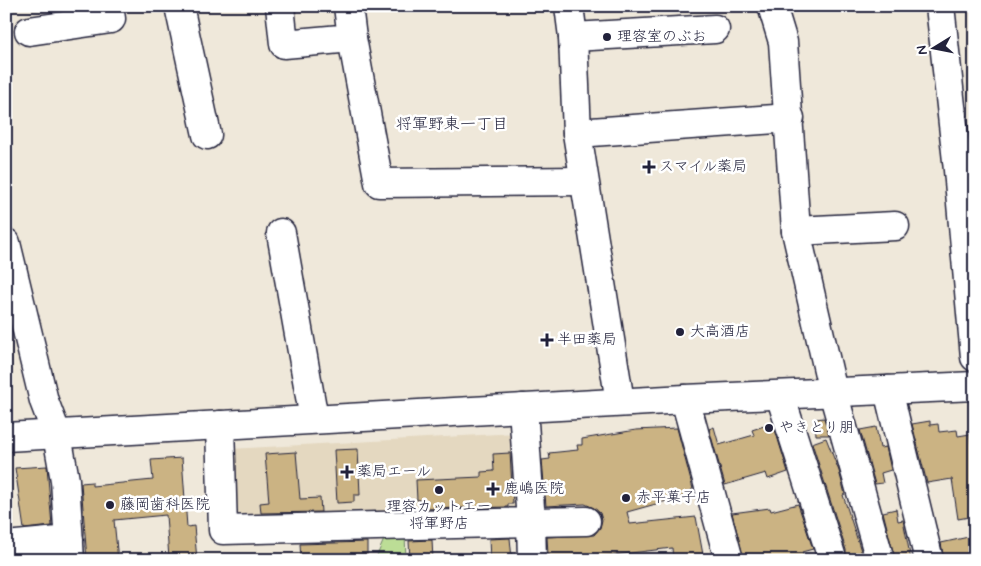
<svg xmlns="http://www.w3.org/2000/svg" width="981" height="566" viewBox="0 0 981 566" font-family="Mynerve,'Klee One',sans-serif">
	<style>
		.built { fill: #e4d8c0 }
		.green { fill: #bcdd96; stroke: #6f8068 }
		.building { fill: #cbb383; stroke: #22223b }
		.lines { fill: none; stroke-linecap: round; stroke-linejoin: round }
		.minor-casing { stroke: #22223b; stroke-width: 31 }
		.minor { stroke: #fff; stroke-width: 28 }
		.poi-dot { fill: #22223b; stroke: #fff; stroke-width: 2 }
		.labels { text-anchor: middle; dominant-baseline: central; stroke-width: 5; stroke-linejoin: round; paint-order: stroke }
		.poi-label { font-size: 15px; fill: #22223b; stroke: #fff; text-anchor: start }
		.neighbourhood-label { font-size: 16px; fill: #22223b; stroke: #fff }
	</style>
	<rect width="100%" height="100%" fill="#efe8da"/>
	<filter id="ink" filterUnits="userSpaceOnUse"><feTurbulence type="fractalNoise" baseFrequency=".02" numOctaves="2"/><feDisplacementMap in="SourceGraphic" scale="10" xChannelSelector="R" yChannelSelector="G"/><feConvolveMatrix kernelMatrix="1 2 1 2 8 2 1 2 1" color-interpolation-filters="sRGB"/></filter>
	<g filter="url(#ink)">
		<!-- built -->
		<path class="built" d="M518,433L523,508L233,524L229,449Z"/>
		<!-- green -->
		<path class="green" d="M405,534L406,560H375L386,535Z"/>
		<!-- building -->
		<g class="building">
			<path d="M824,418L829,435H816L815,419Z"/>
			<path d="M930,421V425L938,424L939,432L957,430L958,436L970,434L975,472V516L958,519L952,479L927,483L912,424Z"/>
			<path d="M773,423L788,472L768,479L766,473L725,485L709,429L714,427L719,445L754,435L752,430Z"/>
			<path d="M876,427L880,448L886,447L891,470L881,473L883,483L875,484L860,430Z"/>
			<path d="M677,428L693,489L691,490L692,494L627,512L630,524L696,517L704,560H673L672,548L581,559V556L550,559V555H548L547,537L594,535L600,528L602,520L600,513L594,508L585,504L546,506L542,460L550,459L549,453L578,450L577,445H582V439L636,430Z"/>
			<path d="M826,438L839,471L845,494L843,495L864,560H846V550L812,443Z"/>
			<path d="M358,449L360,495H354V502L337,503L334,450Z"/>
			<path d="M296,452L300,499L320,498L321,512L261,513L260,503L269,502L265,454Z"/>
			<path d="M510,453L513,504H508V507L420,509V500H417L416,480L481,477V472L494,471L493,454Z"/>
			<path d="M182,458L187,527L194,526L197,560L169,559L166,515L114,520L118,560H87L81,483L92,482V486L153,480L151,460Z"/>
			<path d="M47,466L52,526L24,529L15,468Z"/>
			<path d="M798,504L813,549L802,552L805,560H744L732,513L770,508L771,511Z"/>
			<path d="M896,509L898,521L903,520L911,560H895L883,512Z"/>
			<path d="M973,536L975,560H944L941,543Z"/>
			<path d="M510,538L512,559L490,560L489,539Z"/>
			<path d="M432,540L433,560H410L409,541Z"/>
			<path d="M367,542V560H301L300,544Z"/>
		</g>
		<g class="lines">
			<!-- minor casing -->
			<g class="minor-casing">
				<g id="minor">
					<path d="M179,6L207,135"/>
					<path d="M280,6L284,44L352,38L348,6"/>
					<path d="M569,6L573,37L577,133L620,402"/>
					<path d="M772,6L783,42L796,231"/>
					<path d="M940,6L958,170L975,357"/>
					<path d="M29,31L111,19L109,6"/>
					<path d="M573,37L715,29"/>
					<path d="M352,38L379,183L584,181"/>
					<path d="M577,133L790,118"/>
					<path d="M281,233L314,419"/>
					<path d="M6,243L44,401L57,435L65,480L70,560"/>
					<path d="M888,390L929,560"/>
					<path d="M780,395L831,555"/>
					<path d="M685,399L729,560"/>
					<path d="M220,425L223,530L531,522L523,408"/>
					<path d="M6,437L685,399L975,386"/>
					<path d="M6,544V546L69,540"/>
					<path d="M532,560L531,522L586,521"/>
					<path d="M880,560L833,392L796,231L895,226"/>
				</g>
			</g>
			<!-- minor -->
			<use href="#minor" class="minor"/>
		</g>
	</g>
	<!-- markers -->
	<g class="poi-dot">
		<circle cx="607" cy="37" r="5"/>
		<path d="M646.5 159.5h5v5h5v5h-5v5h-5v-5h-5v-5h5z"/>
		<circle cx="680" cy="332" r="5"/>
		<path d="M544.5 332.5h5v5h5v5h-5v5h-5v-5h-5v-5h5z"/>
		<circle cx="769" cy="428" r="5"/>
		<path d="M344.5 464.5h5v5h5v5h-5v5h-5v-5h-5v-5h5z"/>
		<path d="M490.5 481.5h5v5h5v5h-5v5h-5v-5h-5v-5h5z"/>
		<circle cx="439" cy="490" r="5"/>
		<circle cx="626" cy="498" r="5"/>
		<circle cx="110" cy="505" r="5"/>
	</g>
	<g class="labels">
		<!-- poi labels -->
		<g class="poi-label">
			<text x="617" y="37">理容室のぶお</text>
			<text x="659" y="167">スマイル薬局</text>
			<text x="690" y="332">大高酒店</text>
			<text x="557" y="340">半田薬局</text>
			<text x="779" y="428">やきとり朋</text>
			<text x="357" y="472">薬局エール</text>
			<text x="504" y="489">鹿嶋医院</text>
			<text x="636" y="498">赤平菓子店</text>
			<text x="120" y="505">藤岡歯科医院</text>
			<text x="439" y="507" text-anchor="middle">理容カットエー<tspan x="439" dy="17">将軍野店</tspan></text>
		</g>
		<!-- neighbourhood labels -->
		<g class="neighbourhood-label">
			<text x="452" y="124">将軍野東一丁目</text>
		</g>
	</g>
	<!-- margin -->
	<rect width="981" height="566" fill="none" stroke="#fff" stroke-width="25"/>
	<rect x="12" y="12" width="956" height="541" fill="none" stroke="#22223b" stroke-width="2" filter="url(#ink)"/>
	<!-- north arrow -->
	<g transform="translate(934 48) rotate(260)" stroke="#ffffff" stroke-width="4" paint-order="stroke">
	<path d="M0-4L9 19L0 12L-9 19Z" fill="#22223b"/>
	<text y="-8" font-size="14" font-weight="bold" text-anchor="middle" fill="#22223b">N</text>
	</g>
</svg>
